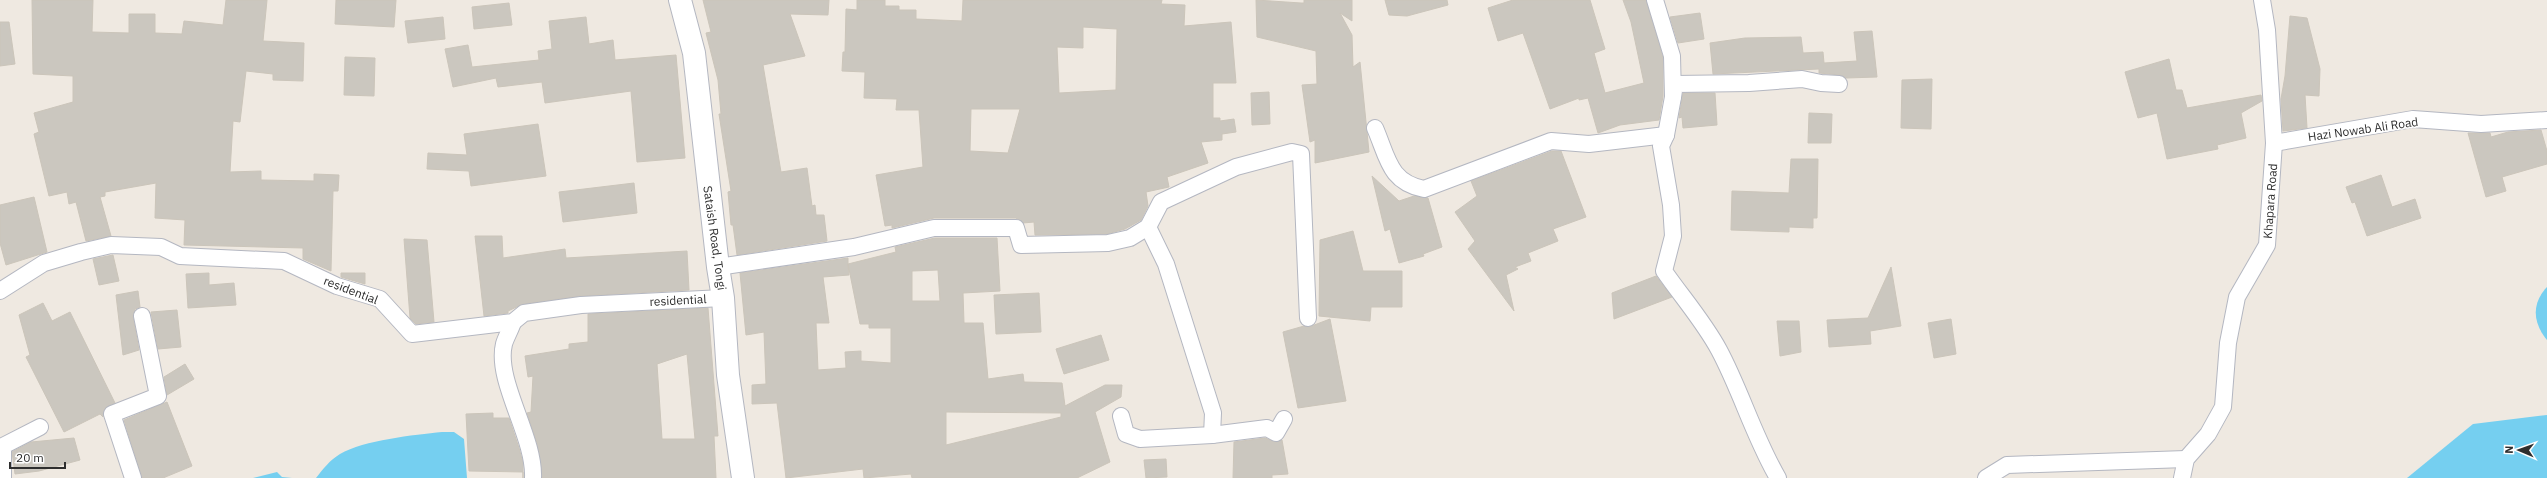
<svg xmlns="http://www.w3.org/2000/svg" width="2547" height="478" viewBox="0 0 2547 478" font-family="'IBM Plex Sans',sans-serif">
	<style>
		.water { fill: #75cff0 }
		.building { fill: #cbc7bf; stroke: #cbc5ba; fill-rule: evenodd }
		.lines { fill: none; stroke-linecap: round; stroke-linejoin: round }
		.street-casing { stroke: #b4b7c1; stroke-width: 18 }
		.secondary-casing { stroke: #b4b7c1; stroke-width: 24 }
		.street { stroke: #fff; stroke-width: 16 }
		.secondary { stroke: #fff; stroke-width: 22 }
		.labels { text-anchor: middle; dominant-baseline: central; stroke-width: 3; stroke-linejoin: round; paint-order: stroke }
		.street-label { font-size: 12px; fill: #2e2e2e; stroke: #fff }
	</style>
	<rect width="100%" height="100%" fill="#efe9e1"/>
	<!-- water -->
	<g class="water">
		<path d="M2547,287V340C2533,323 2531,304 2547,287Z"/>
		<path d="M2547,415V478H2407L2473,424Z"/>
		<path d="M442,432H454L464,439L467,478H316C323,469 330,460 340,454C364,440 414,435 442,432Z"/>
		<path d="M277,472L282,477L292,478H253Z"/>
	</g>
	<!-- building -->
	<g class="building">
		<path d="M32,0H93L92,32L129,33V14H155V33L182,34L184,21L223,25L226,0H267L263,41L304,43L303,81L273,80V74L246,71L240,122L233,121L230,172L261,171V180L314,181V174L339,175L338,191H333L331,271L303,259V248L184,245L185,220L155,218L156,183L105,192V196L100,197L111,236L86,241L76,202L69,204L67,192L49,196L34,134L39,132L34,113L73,102V76L33,74Z"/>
		<path d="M336,0H396L394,27L335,24Z"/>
		<path d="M703,0H829L828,15L790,14L805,56L763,65L781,172L807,168L812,206L815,205L816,215H824L827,241L737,255L733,225H731L728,192L731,191L719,114H721L718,80L706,33L711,32Z"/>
		<path d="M857,0H885V6H899V10H916V19L962,21L963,0H1162L1161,4L1185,5L1184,26L1231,22L1236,83H1213V118H1220V121L1234,119L1236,132L1222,134V140L1201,142L1208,163L1167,177L1169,187L1146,192L1148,206L1141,220L1125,229L1107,234L1035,235L1034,222L1023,223L1016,218H934L892,228V225L885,226L876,175L923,167L919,110H896L897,99L864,98L865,72L842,71L843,52H845L846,9L857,10ZM1083,27L1117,29L1116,90L1059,93L1057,47L1083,48ZM971,109H1020L1008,153L970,151Z"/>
		<path d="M1256,0L1301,3H1304V0H1352V21L1340,13L1352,35L1353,67L1360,62L1369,152L1315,163V140L1310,142L1302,85L1317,84L1316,51L1257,37Z"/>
		<path d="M1385,0H1447L1448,5L1407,16L1389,15Z"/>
		<path d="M1513,0H1590L1605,49L1594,53L1605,93L1644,83L1631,22L1623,0H1646L1663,58V96L1659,120L1620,125L1598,133L1588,98L1579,100V98L1550,109L1523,33L1498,41L1488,8Z"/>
		<path d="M509,3L512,25L474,29L472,7Z"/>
		<path d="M1700,13L1704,39L1678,43L1670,17Z"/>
		<path d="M2290,16L2307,18L2320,69L2319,96L2305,95L2307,128L2283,131L2281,99L2285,76Z"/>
		<path d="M443,17L445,39L408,43L405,21Z"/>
		<path d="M586,17L589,44L613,40L615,60L676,55L685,158L637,162L631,91L545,103L542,82L498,87L496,78L453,87L445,49L468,45L472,67L539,60L538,51L552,49L549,21Z"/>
		<path d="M0,22H9L15,64L0,66Z"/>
		<path d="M1872,31L1877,77L1846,78L1840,75L1819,73V69L1713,74L1710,43L1745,38L1801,37L1803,53L1823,52L1824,63L1857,61L1854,32Z"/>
		<path d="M345,57L375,58L374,96L344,95Z"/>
		<path d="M2169,59L2176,90H2182L2187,108L2261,95L2262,101L2241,113L2246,138L2217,145L2218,149L2167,159L2157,113L2138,118L2125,72Z"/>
		<path d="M1932,79L1931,129L1901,128L1902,80Z"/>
		<path d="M1269,92L1270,124L1252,125L1251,93Z"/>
		<path d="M1683,93H1715L1717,125L1683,128L1682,117L1679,118Z"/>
		<path d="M1809,113L1832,114L1831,143H1808Z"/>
		<path d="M538,124L546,176L471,186L469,171L427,169L428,153L467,155L464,134Z"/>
		<path d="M2541,130L2547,151V164L2502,177L2506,191L2486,197L2468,133H2490L2491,137L2508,132Z"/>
		<path d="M1552,151H1561L1586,217L1553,229L1558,241L1528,253L1531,261L1515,267L1518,269L1506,275L1514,311L1468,249L1475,241L1455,212L1477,196L1471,181Z"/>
		<path d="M1791,159H1818L1817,218H1813V228L1789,227V232L1731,230L1732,191L1789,193Z"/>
		<path d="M2381,175L2392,207L2415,199L2421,218L2367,236L2355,202L2352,203L2346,187Z"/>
		<path d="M1372,176L1399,201L1414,196L1428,198L1442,247L1423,254L1424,256L1399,263L1390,229L1385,231Z"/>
		<path d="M634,183L637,213L563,222L559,192Z"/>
		<path d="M34,197L47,252L6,265L0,243V205Z"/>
		<path d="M1353,231L1363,271H1402V307H1371L1370,321L1319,316L1320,240Z"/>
		<path d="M475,236H502L503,258L565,249L566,258L687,251L689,290L580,296L523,304L508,311V313L484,316Z"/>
		<path d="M935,238H997L1000,291L963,293L964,323H983L988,379L1023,374L1024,382L1062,383L1065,406L1105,385H1122L1121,397L1095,412L1110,462L1077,478H912L911,474L864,478L863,469L786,478L777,403L752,404V385L766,384L764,332L746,335L740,273L848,258V264L896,252L895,247ZM848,264L860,324H869V328H891V363L861,361V351L845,352L846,368L818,370L816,323H829L823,277L849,275ZM938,270L940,301H912V271ZM946,412L1061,413V417L946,445Z"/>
		<path d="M404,239L427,240L434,322L416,324L410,318Z"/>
		<path d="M113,255L119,281L99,285L93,259Z"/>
		<path d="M1891,267L1901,326L1870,331L1871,344L1829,347L1827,320L1868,318Z"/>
		<path d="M209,273V285L234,283L236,305L188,308L186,274Z"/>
		<path d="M341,273H365V284L341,277Z"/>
		<path d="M1656,276L1672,297L1614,319L1612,293Z"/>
		<path d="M138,291L140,307L135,309L133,317L139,350L123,355L116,295Z"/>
		<path d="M1039,293L1041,332L996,334L994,295Z"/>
		<path d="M43,303L52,321L70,312L115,403L105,408L103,417L100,414L64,432L26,357L30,355L19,315Z"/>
		<path d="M708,308L718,436H714L716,478H542L537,443L527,413L531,412L533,376L528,377L525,356L569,349V344L588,342V314ZM687,354L695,439H662L657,364Z"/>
		<path d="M177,310L181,347L158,349L151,312Z"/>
		<path d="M1330,319L1346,401L1298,408L1283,332L1304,326L1309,327Z"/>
		<path d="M1951,319L1956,354L1934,358L1928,323Z"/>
		<path d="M1777,321H1799L1801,352L1780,356Z"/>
		<path d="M1101,335L1109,360L1064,374L1056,349Z"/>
		<path d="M185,364L194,379L167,395L164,377Z"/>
		<path d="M167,402L192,466L163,478H142L124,420Z"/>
		<path d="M493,413V418H509L519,448L523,463V478V472L469,471L466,414Z"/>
		<path d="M74,438L80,460L39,471L15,474L12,452L31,442Z"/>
		<path d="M1265,438L1276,442L1282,440L1288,474L1272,475V478H1233L1234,442Z"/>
		<path d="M1166,459L1167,477L1146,478L1144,460Z"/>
	</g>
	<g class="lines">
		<!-- street casing -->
		<g class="street-casing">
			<g id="street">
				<path d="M1655,0L1672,56L1673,97L1666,135L1661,146L1671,205L1673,236L1664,271C1682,297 1704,322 1719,350C1741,391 1754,437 1778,478"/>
				<path d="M1673,97L1675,84L1749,83L1802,79L1821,83L1839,84"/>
				<path d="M1375,128C1388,158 1389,182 1424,189L1551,141L1589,144L1666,135"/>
				<path d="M2274,143L2413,119L2481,124L2547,120"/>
				<path d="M718,267L854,247L934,228H1016L1021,245L1108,243L1130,238L1148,227L1161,202L1236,167L1292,152L1301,154L1308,318"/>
				<path d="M0,291L44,263L81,252L111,245L161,247L180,256L284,261L337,286L380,299L412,334L513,322L524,313L581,305L723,298"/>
				<path d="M513,322C511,329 506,337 504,344C495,381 535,437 533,478"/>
				<path d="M1121,416L1126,434L1140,439L1212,435L1213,413L1166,264L1148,227"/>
				<path d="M1212,435L1267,428L1276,433L1284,419"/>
				<path d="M3,478V446L40,427"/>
				<path d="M133,478L112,414L158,396L142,316"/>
				<path d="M1986,478L2007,465L2186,459"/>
				<path d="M2182,478L2186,459L2208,434L2223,407L2228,343L2237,297L2267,245L2274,143L2267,30L2262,0"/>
			</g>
		</g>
		<!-- secondary casing -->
		<g class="secondary-casing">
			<path id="secondary" d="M680,0L694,53L718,267L723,298L728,375L743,478"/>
		</g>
		<!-- street -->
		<use href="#street" class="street"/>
		<!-- secondary -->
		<use href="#secondary" class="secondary"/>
	</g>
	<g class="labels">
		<!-- street labels -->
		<g class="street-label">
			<text transform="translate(2363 129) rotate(-8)">Hazi Nowab Ali Road</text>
			<text transform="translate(2270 201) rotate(-86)">Khapara Road</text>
			<text transform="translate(715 238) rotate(82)">Sataish Road, Tongi</text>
			<text transform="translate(351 290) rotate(21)">residential</text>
			<text transform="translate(678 300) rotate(-3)">residential</text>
		</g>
	</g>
	<!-- north arrow -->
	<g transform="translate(2519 450) rotate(272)" stroke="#ffffff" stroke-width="3" paint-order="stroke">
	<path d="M0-3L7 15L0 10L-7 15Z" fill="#2e2e2e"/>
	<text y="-6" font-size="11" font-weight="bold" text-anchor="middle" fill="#2e2e2e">N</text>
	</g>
	<!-- scale -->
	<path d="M10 462v6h55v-6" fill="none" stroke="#2e2e2e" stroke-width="2"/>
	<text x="16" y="462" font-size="12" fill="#2e2e2e" stroke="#ffffff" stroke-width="3" paint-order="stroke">20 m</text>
</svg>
